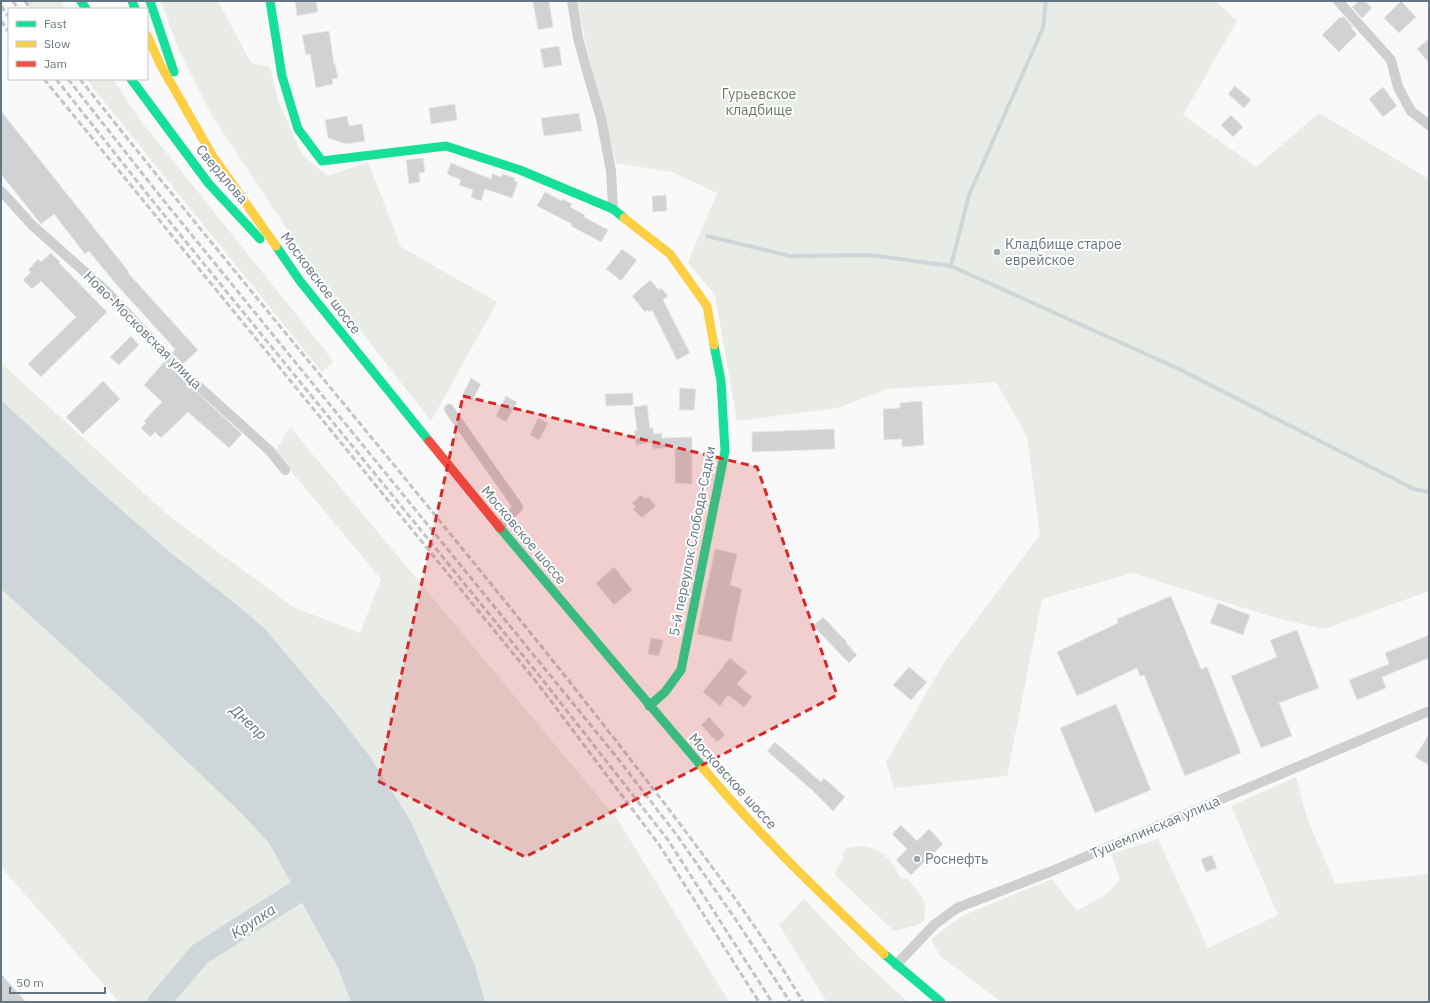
<svg xmlns="http://www.w3.org/2000/svg" width="1430" height="1003" viewBox="0 0 1430 1003" font-family="'IBM Plex Sans',sans-serif">
	<style>
		.green { fill: #e8ebe6 }
		.water { fill: #ced6d9 }
		.lines { fill: none; stroke-linecap: round; stroke-linejoin: round }
		.stream { stroke: #ced6d9; stroke-width: 4 }
		.river { stroke: #ced6d9; stroke-width: 23 }
		.building { fill: #d0d2d3; stroke: #e8e8e8 }
		.street { stroke: #cecfd0; stroke-width: 10 }
		.fast { stroke: #16e098; stroke-width: 9 }
		.slow { stroke: #ffcf43; stroke-width: 9 }
		.jam { stroke: #f24e42; stroke-width: 9 }
		.rail { stroke: #c3c5c6; stroke-width: 3; stroke-dasharray: 6 3; stroke-linecap: butt }
		.marked { fill: #d62828; fill-opacity: 0.2; stroke: #d62828; stroke-width: 3; stroke-dasharray: 8 5; stroke-linejoin: round }
		.poi-dot { fill: #99a4ac; stroke: #fff; stroke-width: 1.5 }
		.labels { text-anchor: middle; dominant-baseline: central; stroke-width: 4; stroke-linejoin: round; paint-order: stroke }
		.park-label { font-size: 14px; fill: #687a64; stroke: #fff }
		.street-label { font-size: 14px; fill: #657683; stroke: #fff }
		.poi-label { font-size: 14px; fill: #657683; stroke: #fff; text-anchor: start }
		.water-label { font-size: 15px; font-style: italic; fill: #60757c; stroke: #fff }
	</style>
	<rect width="100%" height="100%" fill="#f9f9f9"/>
	<!-- green -->
	<g class="green">
		<path d="M27,1H61L66,9H32Z"/>
		<path d="M161,1H218L251,63L270,67L278,101L303,156L328,176L368,162L401,247L497,302L431,421L318,276L211,114L178,48Z"/>
		<path d="M577,1H1216L1237,21L1183,115L1256,167L1319,113L1429,179V591L1324,629L1273,617L1132,573L1042,599L1007,776L894,788L886,762L944,663L1040,535L1027,436L996,382L888,389L837,408L737,421L715,295L688,262L717,193L672,172L616,163C603,109 587,56 577,1Z"/>
		<path d="M86,79H113L140,120L324,349L333,362L322,372Z"/>
		<path d="M1,363L168,515L293,607L360,633L381,579L275,452L290,427L618,820L729,1002H485L475,966L392,791L371,758L341,719L266,630L247,613L165,548L100,491L1,400Z"/>
		<path d="M1,589L126,703L242,814L269,843L338,968L351,1002H119L1,867Z"/>
		<path d="M1296,777L1307,818L1335,884L1429,874V1002H1001L940,956L931,939L962,916L1052,879L1077,911L1108,893L1120,879L1111,854L1158,839L1208,948L1278,915L1231,806Z"/>
		<path d="M859,846C874,846 885,853 894,866C897,870 897,874 902,879L907,878C920,894 928,898 924,921L913,927L911,926L894,931L835,875L837,867L844,858L842,853L847,848Z"/>
		<path d="M804,899L859,957L908,1002H827L779,925Z"/>
	</g>
	<!-- water -->
	<path class="water" d="M1,400L100,491L165,548L247,613L266,630L341,719L371,758L410,820L454,917L475,966L485,1002H351L338,968L269,843L242,814L126,703L1,589Z"/>
	<g class="lines">
		<!-- stream -->
		<g class="stream">
			<path d="M707,236L790,256L870,255L951,266L1179,369L1414,489L1429,492"/>
			<path d="M951,266L969,195L1043,28L1046,1"/>
		</g>
		<!-- river -->
		<path class="river" d="M159,1002L200,954L322,876"/>
	</g>
	<!-- building -->
	<g class="building">
		<path d="M303,1H316L318,12L297,16L295,2Z"/>
		<path d="M538,1H549L553,27L538,30L533,2Z"/>
		<path d="M1359,1H1365L1372,8L1362,18L1352,7Z"/>
		<path d="M1401,1L1416,17L1399,33L1384,18Z"/>
		<path d="M1343,16L1353,27L1351,28L1357,34L1339,52L1322,35L1340,17L1341,18Z"/>
		<path d="M329,31L334,64H335L338,78L332,79L333,84L316,88L310,54L306,55L302,35Z"/>
		<path d="M1429,38V63L1417,49Z"/>
		<path d="M559,46L562,65L544,68L540,49Z"/>
		<path d="M1235,86L1251,100L1244,108L1228,94Z"/>
		<path d="M1383,87L1397,106L1383,117L1369,99Z"/>
		<path d="M455,104L457,120L431,124L429,108Z"/>
		<path d="M1,111L129,272L128,273L198,350L183,364L172,353L175,349L115,283L89,251L85,254L54,214L41,224L1,174Z"/>
		<path d="M579,113L582,131L544,136L541,118Z"/>
		<path d="M1231,115L1243,127L1233,137L1221,125Z"/>
		<path d="M347,116L349,126L362,124L365,141L346,144L328,138L325,120Z"/>
		<path d="M423,158L425,172L419,173L420,182L409,184L406,160Z"/>
		<path d="M451,163L491,179L492,174L502,177L503,174L515,178L514,181L518,182L512,198L485,189L481,201L471,197L473,190L459,185L461,180L447,174Z"/>
		<path d="M545,192L562,201L563,199L572,204L570,207L585,215L584,217L608,230L601,242L571,226L572,224L537,206Z"/>
		<path d="M666,195L667,211L653,212L652,196Z"/>
		<path d="M622,249L637,260L621,281L606,269Z"/>
		<path d="M51,253L60,262L59,263L107,312L41,377L28,364L76,317L41,281L32,289L23,280L31,272L28,270L38,259L41,262Z"/>
		<path d="M650,280L659,290L661,288L668,296L663,300L690,353L677,360L652,310L649,312L647,310L645,312L632,296Z"/>
		<path d="M131,336L139,345L119,365L110,357Z"/>
		<path d="M164,362L242,434L229,448L188,412L161,438L155,432L150,437L141,428L146,423L144,421L162,402L144,385Z"/>
		<path d="M471,378L481,384L472,401L462,396Z"/>
		<path d="M103,381L120,399L83,434L66,417Z"/>
		<path d="M680,388L696,389L694,410H679Z"/>
		<path d="M633,393V405L606,406L605,394Z"/>
		<path d="M506,396L517,402L506,422L496,416Z"/>
		<path d="M922,401L924,445L902,447V439L884,440L883,409L900,408V403Z"/>
		<path d="M647,405L650,428H653L654,434L662,433V438L692,437V484L675,483V446L653,449L652,442L636,445L634,431L637,430L634,407Z"/>
		<path d="M538,418L548,423L539,440L530,435Z"/>
		<path d="M834,429L835,449L752,452V432Z"/>
		<path d="M641,495L645,499L648,497L656,506L642,518L633,509L636,507L632,503Z"/>
		<path d="M715,549L737,554L730,585L742,589L731,642L697,634Z"/>
		<path d="M614,567L632,590L614,605L596,583Z"/>
		<path d="M1171,596L1201,669L1207,667L1241,753L1185,776L1144,675L1140,676L1137,668L1077,696L1057,652L1118,623L1117,619Z"/>
		<path d="M1218,603L1250,615L1243,635L1210,623Z"/>
		<path d="M823,617L847,642L846,643L857,655L849,663L813,626Z"/>
		<path d="M1297,630L1319,688L1279,703L1292,736L1261,748L1231,676L1277,657L1270,640Z"/>
		<path d="M1429,635V658L1382,677L1386,688L1357,700L1349,680L1389,664L1385,653Z"/>
		<path d="M651,638L663,640L659,656L648,654Z"/>
		<path d="M730,658L747,672L737,684L752,697L744,707L728,695L720,706L703,692Z"/>
		<path d="M909,667L927,682L911,700L893,685Z"/>
		<path d="M1116,704L1151,790L1095,813L1060,728Z"/>
		<path d="M709,717L725,735L717,742L701,725Z"/>
		<path d="M1429,734V765L1415,757Z"/>
		<path d="M775,742L821,782L824,778L845,797L833,811L813,791L767,751Z"/>
		<path d="M901,825L917,841L929,829L943,844L911,875L896,860L907,849L892,834Z"/>
		<path d="M1212,855L1217,868L1206,872L1201,859Z"/>
		<path d="M1,974L26,1002H1Z"/>
	</g>
	<g class="lines">
		<!-- street -->
		<g class="street">
			<path d="M572,1L578,38L589,78L601,118L611,171L613,209"/>
			<path d="M1338,1L1391,60L1398,87L1411,111L1429,125"/>
			<path d="M1,191L32,225L105,290L176,366L270,451L285,470"/>
			<path d="M449,409L518,507L499,527"/>
			<path d="M896,965L934,925L957,908L1052,871L1429,711"/>
		</g>
		<!-- fast -->
		<g class="fast">
			<path d="M81,1L86,9"/>
			<path d="M132,1L135,9"/>
			<path d="M150,1L174,72"/>
			<path d="M270,1L282,76L298,129L322,161L446,146L520,170L613,209L624,218"/>
			<path d="M131,79L209,184L260,239"/>
			<path d="M276,246L300,281L429,441"/>
			<path d="M500,528L703,768"/>
			<path d="M649,706L665,692L681,670L725,451L721,381L714,345"/>
			<path d="M884,954L941,1002"/>
		</g>
		<!-- slow -->
		<g class="slow">
			<path d="M147,35L160,64L212,155L276,246"/>
			<path d="M624,218L670,254L707,306L714,345"/>
			<path d="M703,768C759,835 821,894 884,954"/>
		</g>
		<!-- jam -->
		<path class="jam" d="M429,441L500,528"/>
		<!-- rail -->
		<g class="rail">
			<path d="M13,1L18,9"/>
			<path d="M25,1L31,9"/>
			<path d="M1,6L9,17"/>
			<path d="M1,21L9,32"/>
			<path d="M44,79L538,684L660,846L759,1002"/>
			<path d="M56,79L152,200L542,679L668,840L772,1002"/>
			<path d="M68,79L160,196L615,755L676,834L734,917L790,1002"/>
			<path d="M80,79C220,256 366,429 508,605C560,669 611,734 661,799C711,865 761,931 803,1002"/>
		</g>
	</g>
	<!-- marked area -->
	<path class="marked" d="M463,396L757,467L837,695L525,857L378,781Z"/>
	<!-- markers -->
	<g class="poi-dot">
		<circle cx="997" cy="252" r="4"/>
		<circle cx="917" cy="859" r="4"/>
	</g>
	<g class="labels">
		<!-- park labels -->
		<g class="park-label">
			<text x="759" y="94">Гурьевское<tspan x="759" dy="16">кладбище</tspan></text>
		</g>
		<!-- street labels -->
		<g class="street-label">
			<text transform="translate(222 174) rotate(50)">Свердлова</text>
			<text transform="translate(321 283) rotate(53)">Московское шоссе</text>
			<text transform="translate(143 330) rotate(45)">Ново-Московская улица</text>
			<text transform="translate(524 535) rotate(50)">Московское шоссе</text>
			<text transform="translate(692 541) rotate(-79)">5-й переулок Слобода-Садки</text>
			<text transform="translate(733 781) rotate(48)">Московское шоссе</text>
			<text transform="translate(1155 827) rotate(-23)">Тушемлинская улица</text>
		</g>
		<!-- poi labels -->
		<g class="poi-label">
			<text x="1005" y="244">Кладбище старое<tspan x="1005" dy="16">еврейское</tspan></text>
			<text x="925" y="859">Роснефть</text>
		</g>
		<!-- water labels -->
		<g class="water-label">
			<text transform="translate(249 722) rotate(43)">Днепр</text>
			<text transform="translate(253 921) rotate(-33)">Крупка</text>
		</g>
	</g>
	<!-- border -->
	<rect width="1430" height="1003" fill="none" stroke="#657683" stroke-width="4"/>
	<!-- legend -->
	<rect x="8" y="8" width="140" height="72" fill="#ffffff" stroke="#c1c8cd"/>
	<rect x="16" y="21" width="20" height="6" fill="#16e098" stroke="#c1c8cd"/>
	<text x="44" y="28" font-size="12" fill="#657683">Fast</text>
	<rect x="16" y="41" width="20" height="6" fill="#ffcf43" stroke="#c1c8cd"/>
	<text x="44" y="48" font-size="12" fill="#657683">Slow</text>
	<rect x="16" y="61" width="20" height="6" fill="#f24e42" stroke="#c1c8cd"/>
	<text x="44" y="68" font-size="12" fill="#657683">Jam</text>
	<!-- scale -->
	<path d="M10 987v6h95v-6" fill="none" stroke="#657683" stroke-width="2"/>
	<text x="16" y="987" font-size="12" fill="#657683" stroke="#ffffff" stroke-width="3" paint-order="stroke">50 m</text>
</svg>
